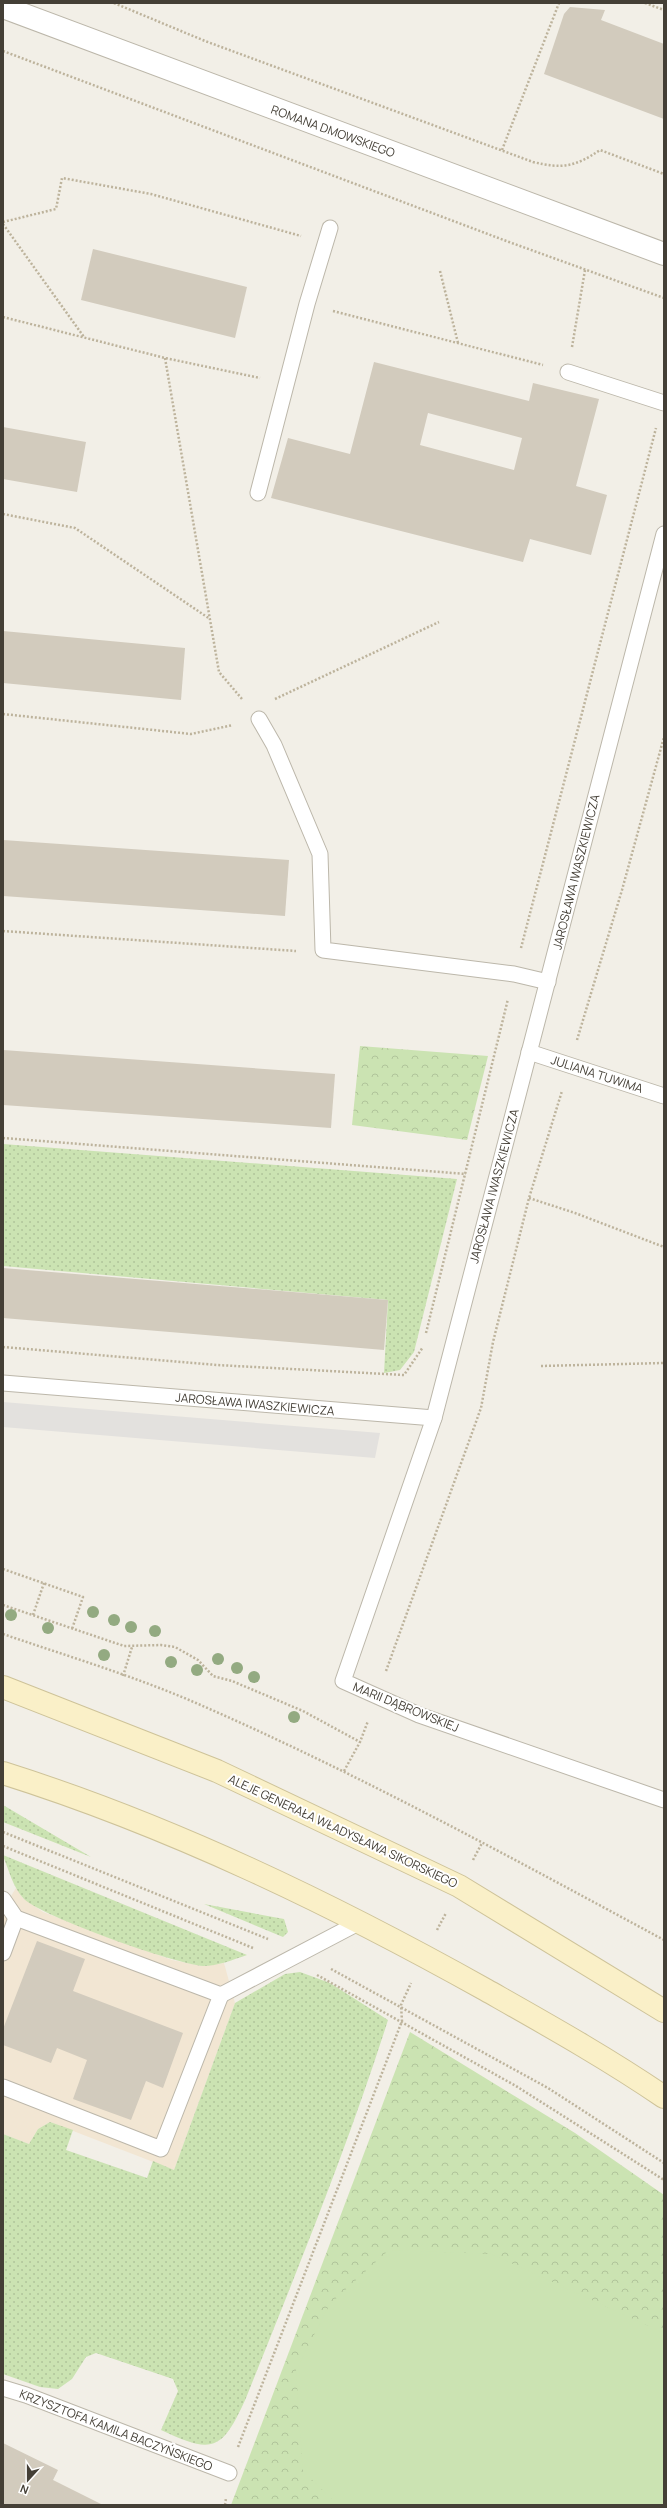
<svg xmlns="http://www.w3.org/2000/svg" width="667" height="2508" viewBox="0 0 667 2508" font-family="Manrope,sans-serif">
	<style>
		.commercial { fill: #f2e6d3 }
		.grass { fill: url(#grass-dots) }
		.forest { fill: url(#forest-crowns) }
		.pitch { fill: #cbe3b2 }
		.parking { fill: #e3e1de }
		.building { fill: #d2cbbd; fill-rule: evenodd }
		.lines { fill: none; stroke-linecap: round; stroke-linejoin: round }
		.service-casing { stroke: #bcb7aa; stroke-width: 17 }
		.tertiary-casing { stroke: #bcb7aa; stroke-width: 24 }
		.secondary-casing { stroke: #cec399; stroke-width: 24 }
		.path { stroke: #bdb39c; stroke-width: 2.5; stroke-dasharray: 2 2; stroke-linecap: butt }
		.service { stroke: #fff; stroke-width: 15 }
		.tertiary { stroke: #fff; stroke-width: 22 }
		.secondary { stroke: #faf0c8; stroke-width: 22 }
		.tree { fill: #93aa81 }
		.labels { text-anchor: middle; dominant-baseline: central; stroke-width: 4; stroke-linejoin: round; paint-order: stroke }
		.street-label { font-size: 12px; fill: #443f36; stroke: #fff }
	</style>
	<defs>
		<pattern id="grass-dots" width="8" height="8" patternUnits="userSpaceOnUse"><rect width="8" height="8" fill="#cbe3b2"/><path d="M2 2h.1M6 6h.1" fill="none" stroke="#b0c49a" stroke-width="1.8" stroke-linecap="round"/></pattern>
		<pattern id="forest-crowns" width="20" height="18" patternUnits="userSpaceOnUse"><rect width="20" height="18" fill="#cbe3b2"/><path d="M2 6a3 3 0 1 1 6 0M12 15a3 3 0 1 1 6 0" fill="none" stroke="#b0c49a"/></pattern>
	</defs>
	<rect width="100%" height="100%" fill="#f2efe7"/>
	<!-- commercial -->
	<path class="commercial" d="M16,1888L23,1898L43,1912L172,1960L202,1966L224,1963L235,2003L174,2170L50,2122L38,2129L29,2144L3,2134V1909Z"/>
	<!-- grass -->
	<g class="grass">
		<path d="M3,1144L457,1179L414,1352L400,1370L384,1373L388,1300L3,1266Z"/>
		<path d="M3,1805L91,1857L3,1822Z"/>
		<path d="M3,1856V1855L247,1955C232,1960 218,1966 203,1966C175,1964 43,1917 24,1899C13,1888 9,1870 3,1856Z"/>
		<path d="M204,1904L284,1919L288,1932L283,1937Z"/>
		<path d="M300,1972L330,1983L388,2020C347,2149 296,2273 246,2398C222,2452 212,2454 161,2430L178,2391L173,2379L96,2353L86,2357L72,2379L58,2389L40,2387L3,2374V2134L29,2144L38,2129L50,2122L73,2130L66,2150L147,2178L153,2161L174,2170L235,2003L285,1974Z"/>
	</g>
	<!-- forest -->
	<g class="forest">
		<path d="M360,1046L488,1056L467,1140L352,1125Z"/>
		<path d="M410,2032L575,2133L664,2195V2505H231Z"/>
	</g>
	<!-- pitch -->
	<path class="pitch" d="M389,2250L491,2254L664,2333V2505H338L303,2471L296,2370L330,2304Z"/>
	<!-- parking -->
	<path class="parking" d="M3,1402L380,1433L375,1458L3,1427Z"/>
	<!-- building -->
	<g class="building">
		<path d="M570,7L605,10L601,20L664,44V119L544,74L564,14Z"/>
		<path d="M93,249L247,287L235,338L81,300Z"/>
		<path d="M374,362L529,401L533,383L599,399L576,486L607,495L591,555L530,539L523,562L271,498L288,438L350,454ZM428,413L522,438L514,470L420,445Z"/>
		<path d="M3,427L86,442L77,492L3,479Z"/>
		<path d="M3,631L185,648L181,700L3,683Z"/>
		<path d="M3,840L289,860L285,916L3,896Z"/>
		<path d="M3,1050L335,1074L331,1128L3,1105Z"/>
		<path d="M3,1268L388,1300L384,1350L3,1318Z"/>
		<path d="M37,1941L85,1959L73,1991L183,2033L163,2088L146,2081L131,2120L73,2099L87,2060L57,2048L51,2063L3,2045V2029Z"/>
		<path d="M3,2443L58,2470L53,2480L103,2505H3Z"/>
	</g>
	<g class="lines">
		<!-- service casing -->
		<g class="service-casing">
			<g id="service">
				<path d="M568,372L664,403"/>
				<path d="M258,493L307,304L330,228"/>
				<path d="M259,719L274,745L320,854L323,950L514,974L548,982"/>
				<path d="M529,1052L664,1096"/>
				<path d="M3,1383L434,1418L664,534"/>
				<path d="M434,1418L343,1681L419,1715L664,1800"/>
				<path d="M3,1899L16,1918L221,1995L360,1922"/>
				<path d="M3,1953L16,1918"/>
				<path d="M3,2087L161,2149L221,1995"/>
				<path d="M3,2388L26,2395L229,2473"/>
			</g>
		</g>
		<!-- tertiary casing -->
		<g class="tertiary-casing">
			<path id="tertiary" d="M3,7L664,254"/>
		</g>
		<!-- secondary casing -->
		<g class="secondary-casing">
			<g id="secondary">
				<path d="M3,1687L217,1771L459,1886L664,2011"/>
				<path d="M3,1773C171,1826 332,1904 486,1990C546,2024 607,2058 664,2097"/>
			</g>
		</g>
		<!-- path -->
		<g class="path">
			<path d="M114,3L205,41L533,162C562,169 575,167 600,150L664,174"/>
			<path d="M645,3L664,10"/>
			<path d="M3,51L509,242L664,298"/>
			<path d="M502,150L559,3"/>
			<path d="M3,222L56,209L62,178L151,194L301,236"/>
			<path d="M3,224L84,337"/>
			<path d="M440,271L458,343"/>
			<path d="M333,311L543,365"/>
			<path d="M3,317L165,358L260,378"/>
			<path d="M572,347L585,270"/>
			<path d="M165,358L219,672L242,699"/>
			<path d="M3,514L75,528L210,619"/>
			<path d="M275,699L439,622"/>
			<path d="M3,714L191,734L233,725"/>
			<path d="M3,931L296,951"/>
			<path d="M521,948L656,428"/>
			<path d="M577,1040L622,890L664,737"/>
			<path d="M3,1138L466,1174"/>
			<path d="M529,1198L575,1213L664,1247"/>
			<path d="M426,1333L508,999"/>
			<path d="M3,1347L217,1365L404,1375L423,1347"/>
			<path d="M541,1366L664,1363"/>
			<path d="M3,1569L83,1597L72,1629"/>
			<path d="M3,1605L124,1646L161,1645L175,1647L198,1660L213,1676L232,1681L303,1711L360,1742"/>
			<path d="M33,1615L44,1583"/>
			<path d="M3,1634C67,1656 134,1676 196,1703C357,1773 510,1857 664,1940"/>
			<path d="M386,1671L481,1408L493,1342L529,1198L562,1091"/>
			<path d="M123,1676L132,1647"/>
			<path d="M344,1771L360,1742L368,1721"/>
			<path d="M3,1832L268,1939"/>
			<path d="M3,1846L253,1948"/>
			<path d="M473,1860L482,1843"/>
			<path d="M437,1930L446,1913"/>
			<path d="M331,1969L548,2088L664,2163"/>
			<path d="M317,1975L516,2086L664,2180"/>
			<path d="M238,2447L402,2021L401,2005L411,1983"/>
			<path d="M225,2505L226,2498"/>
		</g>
		<!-- service -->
		<use href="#service" class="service"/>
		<!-- tertiary -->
		<use href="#tertiary" class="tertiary"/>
		<!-- secondary -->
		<use href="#secondary" class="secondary"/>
	</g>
	<!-- trees -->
	<g class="tree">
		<circle cx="93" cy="1612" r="6"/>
		<circle cx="11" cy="1615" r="6"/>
		<circle cx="114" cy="1620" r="6"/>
		<circle cx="131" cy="1627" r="6"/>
		<circle cx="48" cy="1628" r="6"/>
		<circle cx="155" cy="1631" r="6"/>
		<circle cx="104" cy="1655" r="6"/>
		<circle cx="218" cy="1659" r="6"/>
		<circle cx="171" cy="1662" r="6"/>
		<circle cx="237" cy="1668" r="6"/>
		<circle cx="197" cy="1670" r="6"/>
		<circle cx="254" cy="1677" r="6"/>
		<circle cx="294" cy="1717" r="6"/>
	</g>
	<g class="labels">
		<!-- street labels -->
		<g class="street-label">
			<text transform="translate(333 131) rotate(20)">ROMANA DMOWSKIEGO</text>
			<text transform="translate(576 872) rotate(-76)">JAROSŁAWA IWASZKIEWICZA</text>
			<text transform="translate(597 1074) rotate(18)">JULIANA TUWIMA</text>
			<text transform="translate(494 1186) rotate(-75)">JAROSŁAWA IWASZKIEWICZA</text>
			<text transform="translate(255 1404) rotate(5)">JAROSŁAWA IWASZKIEWICZA</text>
			<text transform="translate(406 1707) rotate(22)">MARII DĄBROWSKIEJ</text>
			<text transform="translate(343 1831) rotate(25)">ALEJE GENERAŁA WŁADYSŁAWA SIKORSKIEGO</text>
			<text transform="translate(116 2430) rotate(21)">KRZYSZTOFA KAMILA BACZYŃSKIEGO</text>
		</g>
	</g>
	<!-- border -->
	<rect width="667" height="2508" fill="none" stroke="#443f36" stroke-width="8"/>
	<!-- north arrow -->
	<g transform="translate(28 2480) rotate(201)" stroke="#ffffff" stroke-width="3" paint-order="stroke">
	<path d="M0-3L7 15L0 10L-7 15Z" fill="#443f36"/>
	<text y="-6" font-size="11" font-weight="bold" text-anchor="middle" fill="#443f36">N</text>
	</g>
</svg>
